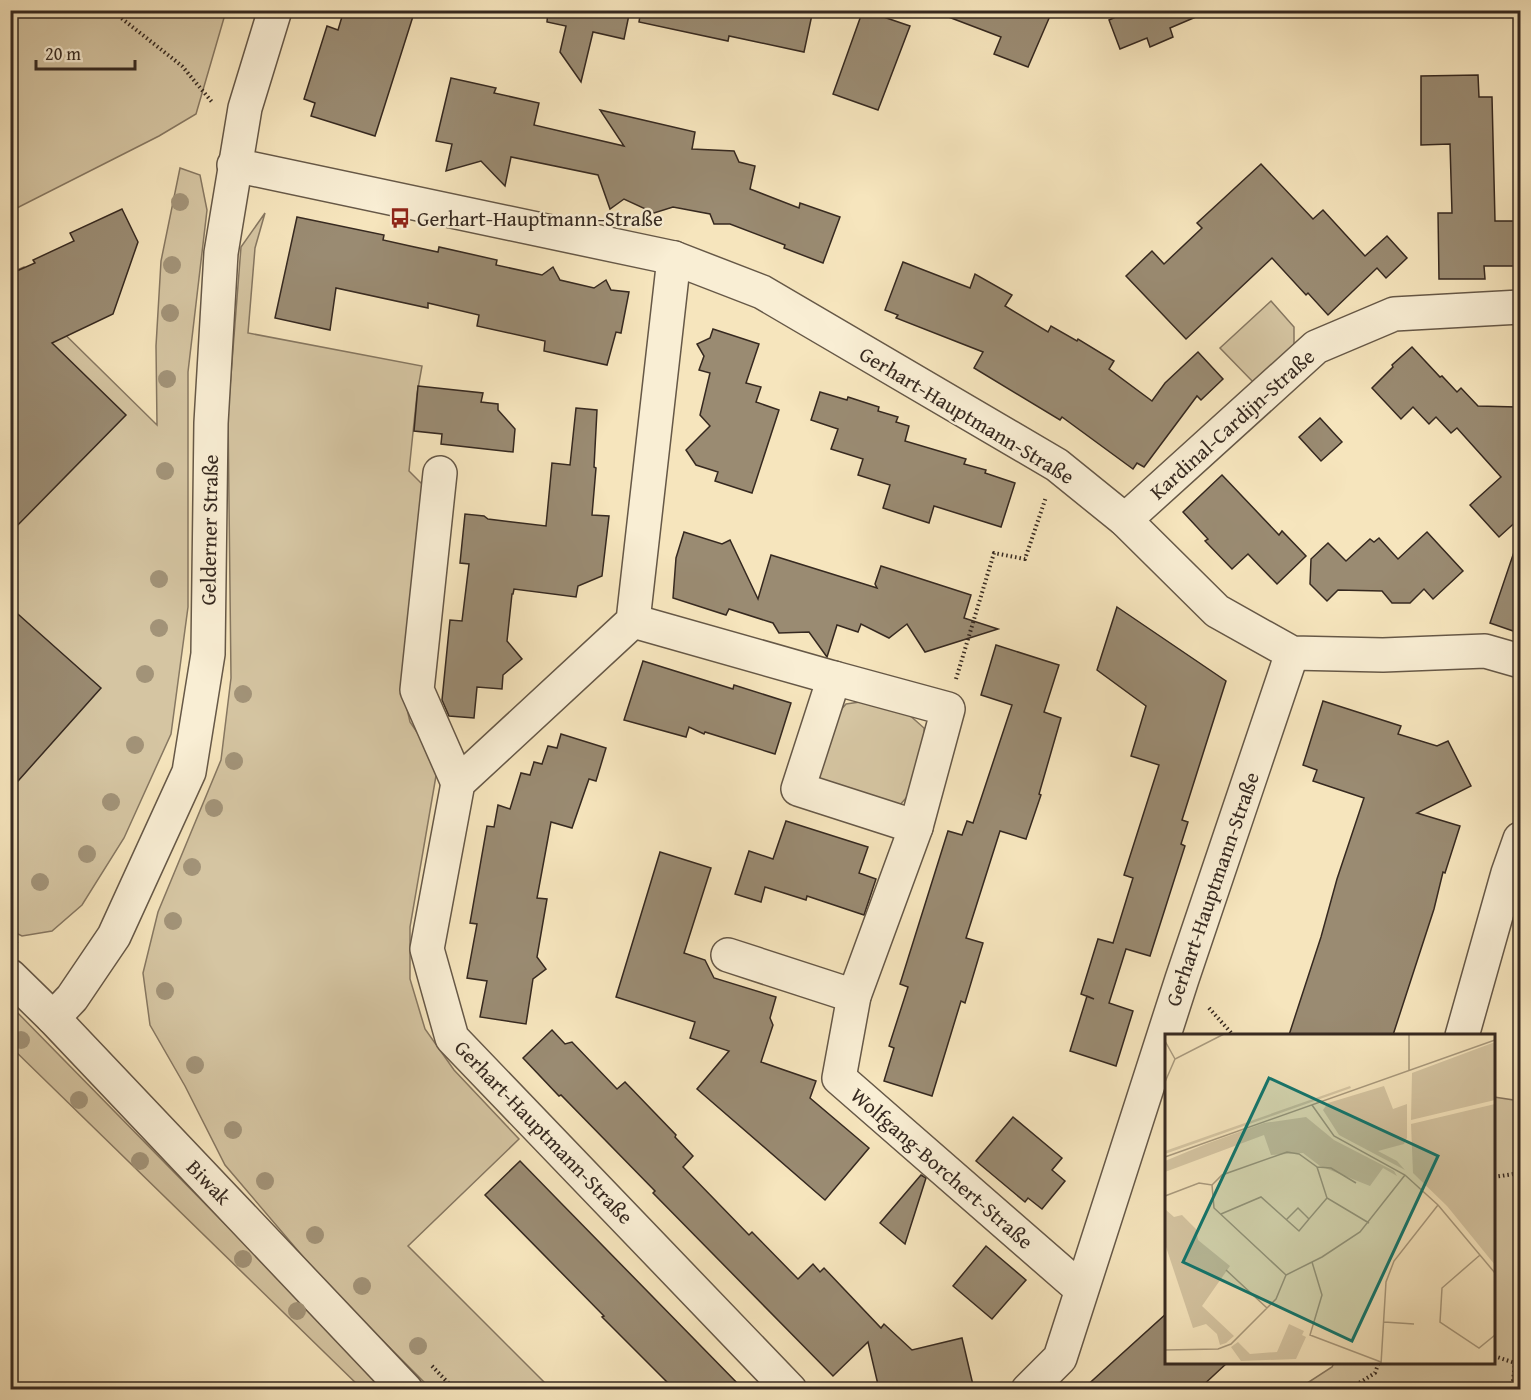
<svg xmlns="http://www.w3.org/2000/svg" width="1531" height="1400" viewBox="0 0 1531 1400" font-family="'Gentium Book Plus',serif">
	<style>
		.green { fill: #d5c5a2; stroke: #867761; stroke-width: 1.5 }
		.building { fill: #9a8b72; stroke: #362920; stroke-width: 1.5 }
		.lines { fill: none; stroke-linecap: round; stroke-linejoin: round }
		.minor-casing { stroke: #665847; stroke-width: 36 }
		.tertiary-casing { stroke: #665847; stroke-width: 36 }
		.path { stroke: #362920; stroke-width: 4; stroke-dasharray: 1.5 3; stroke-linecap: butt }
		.minor { stroke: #f9eed4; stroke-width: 33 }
		.tertiary { stroke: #f9eed4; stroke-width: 33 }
		.tree { fill: #a29378 }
		.labels { text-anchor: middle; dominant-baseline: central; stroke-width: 4.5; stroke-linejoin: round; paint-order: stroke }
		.poi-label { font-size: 21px; fill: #362920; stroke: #f9eed4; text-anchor: start }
		.street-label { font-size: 21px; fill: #362920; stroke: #f9eed4 }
		.inset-road { fill: none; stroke: #a99a7e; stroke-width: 1.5 }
		.view { fill: #0f766e; fill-opacity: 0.15; stroke: #0f766e; stroke-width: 3 }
		.inset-edge { fill: none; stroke: #362920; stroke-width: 3 }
	</style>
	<rect width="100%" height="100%" fill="#f6e5bd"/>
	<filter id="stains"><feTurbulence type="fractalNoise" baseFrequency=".00333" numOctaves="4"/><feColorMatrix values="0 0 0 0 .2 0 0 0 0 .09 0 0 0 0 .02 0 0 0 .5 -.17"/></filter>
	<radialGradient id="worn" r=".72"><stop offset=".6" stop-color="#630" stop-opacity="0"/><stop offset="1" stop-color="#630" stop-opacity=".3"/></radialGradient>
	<!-- green -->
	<g class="green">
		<path d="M10,11L11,10L226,11L196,114L159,136L11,211Z"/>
		<path d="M180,168L200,175L207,210L188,372V607L171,734L124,838L82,905L52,931L22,936L10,930V273L24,267L40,301L34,304L157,425L156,346L161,261Z"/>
		<path d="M265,213L255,248L248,333L422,366L417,394L409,471L426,488L404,696L410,722L423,741L437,770L410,927V979L425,1029L454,1070L519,1139L408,1246L551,1389H431L328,1286L225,1165L185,1086L150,1025L143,973L158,912L221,760L231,678L228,413L241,247Z"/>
		<path d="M1271,301L1294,327V347L1255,384L1220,348Z"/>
		<path d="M867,701L907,713L924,728L926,750L914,789L899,806L820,782L819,759L831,721L846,704Z"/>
		<path d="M10,1005L387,1389H362L11,1047Z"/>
		<path d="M1494,1097L1520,1101V1389H1298L1332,1367L1334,1363L1494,1362Z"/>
	</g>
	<!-- building -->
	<g class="building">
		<path d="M344,10H415L375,136L311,116L315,103L304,99L327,26L338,30Z"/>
		<path d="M548,10H630L624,39L593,32L581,82L560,52L566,26L547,22Z"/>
		<path d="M641,10H813L804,52L729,36L728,41L639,22Z"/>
		<path d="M863,10L910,26L878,110L833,94Z"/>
		<path d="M939,10H1036L1050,16L1028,67L994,54L1001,37L938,13Z"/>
		<path d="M1131,10H1210V11L1170,28L1173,37L1150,47L1147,38L1120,49L1109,20Z"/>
		<path d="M1478,75L1479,97H1492L1495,221H1521V266H1484L1485,279H1439L1438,213H1452L1450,144L1421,145V76Z"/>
		<path d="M451,78L496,88L494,93L539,103L534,125L624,146L600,110L695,132L692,149L734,151L739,162L755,166L750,189L799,208L800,203L840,217L823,263L784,248L785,245L730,224H714L710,214L673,207L654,213L624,199L610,209L598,175L511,157L505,186L481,161L446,171L452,144L436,141Z"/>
		<path d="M1261,164L1313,219L1323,210L1365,256L1387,236L1407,258L1386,278L1377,268L1328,315L1308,293L1306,295L1272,258L1186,339L1126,276L1152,251L1164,264L1202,228L1197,223Z"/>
		<path d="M122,209L138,242L113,314L52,343L126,415L10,533V274L35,263L33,260L74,241L70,233Z"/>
		<path d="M297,217L384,235L383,240L410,246L438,252L439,247L497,260L496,265L542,275L553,267L560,280L594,288L606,280L611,290L629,292L621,333L616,332L607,365L544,351L545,341L477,326L479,315L428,303V308L336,288L330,330L275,318Z"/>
		<path d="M903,262L970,288L975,274L1012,295L1005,306L1048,332L1051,326L1077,341L1078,339L1114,361L1109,369L1152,401L1165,383L1198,352L1223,379L1201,400L1197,396L1144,467L1137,463L1133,469L1062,417L1060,420L974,368L983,352L896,318L898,315L885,310Z"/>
		<path d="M713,329L759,344L746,383L761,387L756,402L779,410L752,493L715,481L718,472L696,465L686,450L710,426L700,415L710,373L699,370L704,356L697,344L710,338Z"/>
		<path d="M1412,347L1440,377L1442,376L1457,392L1461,388L1478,406L1517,407V424L1521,428V517L1499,537L1470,505L1501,477L1457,428L1451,433L1436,417L1429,424L1413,407L1401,419L1372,388L1393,367L1392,365Z"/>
		<path d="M418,386L483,393L481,402L498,404V410L515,429L513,452L441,444L442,434L414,431Z"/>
		<path d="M820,392L847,400L848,397L879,407L878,411L898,417L896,422L909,426L905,441L966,459L964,464L986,470L985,473L1015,483L1001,527L934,506L929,523L883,508L890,485L858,475L863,459L831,449L838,429L811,420Z"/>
		<path d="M576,408L597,410L594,467L596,468L592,515L609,516L602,576L578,586L576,597L514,589L513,594H512L507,641L522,659L503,675L502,689L477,687L474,718L449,716L442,700L450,620L462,621L469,564L460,563L465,514L484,516L488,519L546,526L552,463L570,465Z"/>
		<path d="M1320,418L1342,442L1321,461L1299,437Z"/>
		<path d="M1222,475L1279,535L1282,531L1306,556L1277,584L1248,554L1232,569L1205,541L1208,539L1183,512Z"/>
		<path d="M684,532L722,544L730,540L758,599L771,555L877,588L875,584L881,566L971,595L964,618L998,629L925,652L907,624L889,638L861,624L858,632L837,625L827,657L809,632L779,633L773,623L729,609L726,615L673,598L676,558Z"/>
		<path d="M1427,532L1463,571L1433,599L1424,589L1410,603H1392L1382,591L1338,590L1327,601L1310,584L1311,559L1328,543L1346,561L1370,539L1374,542L1379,538L1398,559Z"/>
		<path d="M1516,546L1521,547V618L1516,632L1490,623Z"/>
		<path d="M10,607L101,688L10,790Z"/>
		<path d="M1117,607L1226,681L1182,820L1188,822L1181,844L1185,846L1150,956L1126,949L1109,1003L1133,1011L1116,1066L1070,1051L1087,996L1094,999L1081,994L1098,939L1113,943L1133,878L1124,875L1159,765L1131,756L1146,706L1097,670Z"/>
		<path d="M996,645L1059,665L1044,712L1061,718L1039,794L1041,795L1026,839L1000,831L966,938L983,943L965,1003L961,1001L932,1096L884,1081L894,1048L889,1046L908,987L900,984L948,831L962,835L967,821L973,823L1012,705L981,695Z"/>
		<path d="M643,661L733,689L734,685L791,703L775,754L705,732L704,734L689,727L686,737L624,720Z"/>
		<path d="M1323,701L1401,726L1398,734L1437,746L1448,741L1471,786L1417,813L1460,826L1445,873L1443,872L1434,909L1393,1035H1289L1321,937L1337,879L1364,798L1313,781L1317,770L1303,765Z"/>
		<path d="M561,734L606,748L596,781L589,779L572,828L551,822L537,898L547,899L537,957L546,969L533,979L526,1024L480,1017L487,981L467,978L477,924L470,923L487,826L494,827L498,805L510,809L521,773L530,775L534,762L542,764L548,746L557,748Z"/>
		<path d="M786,821L868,847L859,873L876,879L864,915L807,896L806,900L765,887L761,902L735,894L749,851L773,859Z"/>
		<path d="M660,852L711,868L684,953L705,960L714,978L776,997L770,1018L773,1025L761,1062L816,1081L810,1098L869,1148L825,1200L697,1089L729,1051L690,1038L695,1022L616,997Z"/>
		<path d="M552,1030L565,1044L572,1042L617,1089L625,1082L676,1135L675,1137L693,1156L683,1167L749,1235L752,1232L798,1279L813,1264L820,1272L824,1268L881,1328L884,1324L912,1350L962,1338L973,1385L955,1389H879L868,1342L833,1376L653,1193L655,1191L561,1095L559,1096L523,1058Z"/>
		<path d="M1013,1117L1062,1158L1052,1170L1065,1181L1042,1209L1028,1198L1025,1202L976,1161Z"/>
		<path d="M520,1161L558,1200L743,1389H674L602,1317L604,1316L485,1195Z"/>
		<path d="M921,1175L926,1178L905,1244L880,1223Z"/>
		<path d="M986,1246L1026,1280L992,1319L953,1286Z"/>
		<path d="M1167,1313V1362H1228L1199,1389H1083Z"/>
	</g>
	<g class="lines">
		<!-- minor casing -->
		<g class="minor-casing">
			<g id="minor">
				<path d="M234,165L674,258L762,292L1057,465L1125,520L1217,611L1292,653L1383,655L1485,651L1520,661"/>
				<path d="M674,258L633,621L458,783L427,949L452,1038L790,1390"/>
				<path d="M440,473L417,690L458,783"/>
				<path d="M1125,520L1316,347L1394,314L1520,307"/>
				<path d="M633,621L834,678L798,789L916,827"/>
				<path d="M834,678L948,709L916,827L854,996L839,1078L1081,1289"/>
				<path d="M728,955L854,996"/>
				<path d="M53,1018L72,998L114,936L189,772L208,654L211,423L221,253L245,108L275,10"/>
				<path d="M1462,1036L1508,873L1520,839"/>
				<path d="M1028,1390L1060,1358L1182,979L1292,653"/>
			</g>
		</g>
		<!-- tertiary casing -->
		<g class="tertiary-casing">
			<path id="tertiary" d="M10,976L53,1018L406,1390"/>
		</g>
		<!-- path -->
		<g class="path">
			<path d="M111,10L182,66L212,102"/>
			<path d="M956,679L994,553L1025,559L1046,497"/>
			<path d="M10,936L17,944"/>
			<path d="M1209,1008L1234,1036"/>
			<path d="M1494,1177L1520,1173"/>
			<path d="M1494,1356L1515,1363"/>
			<path d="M432,1366L455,1390"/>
			<path d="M1348,1390L1375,1373L1379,1362"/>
			<path d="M1512,1390L1515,1363L1520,1362"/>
		</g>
		<!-- minor -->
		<use href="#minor" class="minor"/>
		<!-- tertiary -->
		<use href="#tertiary" class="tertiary"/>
	</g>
	<!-- trees -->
	<g class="tree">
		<circle cx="180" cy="202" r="9"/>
		<circle cx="172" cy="265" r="9"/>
		<circle cx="170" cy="313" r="9"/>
		<circle cx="167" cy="379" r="9"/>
		<circle cx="165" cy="471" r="9"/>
		<circle cx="159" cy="579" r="9"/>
		<circle cx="159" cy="628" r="9"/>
		<circle cx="145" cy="674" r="9"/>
		<circle cx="243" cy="694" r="9"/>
		<circle cx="135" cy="745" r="9"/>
		<circle cx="234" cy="761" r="9"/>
		<circle cx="111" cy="802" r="9"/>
		<circle cx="214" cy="808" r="9"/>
		<circle cx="87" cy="854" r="9"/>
		<circle cx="192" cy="867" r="9"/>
		<circle cx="40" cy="882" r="9"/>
		<circle cx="173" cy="921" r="9"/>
		<circle cx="165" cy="991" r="9"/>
		<circle cx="21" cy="1040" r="9"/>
		<circle cx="195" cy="1065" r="9"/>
		<circle cx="79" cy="1100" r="9"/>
		<circle cx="233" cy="1130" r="9"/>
		<circle cx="140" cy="1161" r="9"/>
		<circle cx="265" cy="1181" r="9"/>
		<circle cx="315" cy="1235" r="9"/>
		<circle cx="243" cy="1259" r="9"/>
		<circle cx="362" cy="1286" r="9"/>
		<circle cx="297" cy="1311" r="9"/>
		<circle cx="418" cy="1346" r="9"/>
	</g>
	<!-- icons -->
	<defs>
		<g id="bus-bare" transform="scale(1.62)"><path d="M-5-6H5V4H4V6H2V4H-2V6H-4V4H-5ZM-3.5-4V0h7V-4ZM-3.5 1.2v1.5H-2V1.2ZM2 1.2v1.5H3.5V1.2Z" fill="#8f2418" stroke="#f9eed4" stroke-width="2.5" paint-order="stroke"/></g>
	</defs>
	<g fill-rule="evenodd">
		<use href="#bus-bare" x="400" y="218"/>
	</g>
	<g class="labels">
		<!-- poi labels -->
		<g class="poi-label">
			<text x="417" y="218">Gerhart-Hauptmann-Straße</text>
		</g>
		<!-- street labels -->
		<g class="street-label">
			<text transform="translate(967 415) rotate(31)">Gerhart-Hauptmann-Straße</text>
			<text transform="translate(1232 424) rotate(-42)">Kardinal-Cardijn-Straße</text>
			<text transform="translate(209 530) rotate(-89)">Gelderner Straße</text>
			<text transform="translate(1212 889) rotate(-71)">Gerhart-Hauptmann-Straße</text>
			<text transform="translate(544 1132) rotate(46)">Gerhart-Hauptmann-Straße</text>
			<text transform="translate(942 1168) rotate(41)">Wolfgang-Borchert-Straße</text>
			<text transform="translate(209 1182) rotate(46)">Biwak</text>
		</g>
	</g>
	<!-- overview -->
	<g transform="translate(1165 1034)">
		<rect width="330" height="330" fill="#f6e5bd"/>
		<path d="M330,8V66L246,86L247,39ZM185,52L186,54L0,120V117ZM219,52L228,75L242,70V104L239,110L213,117L232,127L240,136L174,101L158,76L163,69ZM330,70V231L282,172L248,139L246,90ZM141,83L169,106L229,137L232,142L218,134L205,152L155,132L138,119L106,121L99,101L0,138V127L41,110L99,89ZM0,175L9,183L17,181L31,195L33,206L65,232L37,272L69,302L61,309L55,311L52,300L41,290L28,294L0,210ZM124,290L139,297L137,301L141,303L131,325L76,327L66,313L73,308L85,320L112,318Z" fill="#d5c5a2"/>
		<path class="inset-road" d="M0,7L10,25M244,36V0M0,48L10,25L59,0M147,71L169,102L240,141L273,171L330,239M0,123L330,6M152,133L166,134L191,149M47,151L49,174L121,241M0,162L34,149L47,151L57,141L122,118L134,120L152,133L162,164L204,189M56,180L96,163L134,197L144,185M121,186L133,174L144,185L162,164M315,221L277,254L275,288L314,314L330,301M147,228L157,261L145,301L216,328M61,236L102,274M219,288L249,290M0,316L53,315L66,310L111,265L121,241L157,223L195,198L240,141M216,330L221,248L229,227L273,171"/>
		<path class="view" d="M104,44L273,122L187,307L18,228Z"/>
		<rect width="330" height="330" class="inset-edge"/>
	</g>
	<!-- margin -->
	<rect width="1531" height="1400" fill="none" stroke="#f6e5bd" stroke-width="36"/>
	<rect x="12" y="12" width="1507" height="1376" fill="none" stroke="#362920" stroke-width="3"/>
	<rect x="18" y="18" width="1495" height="1364" fill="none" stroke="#362920" stroke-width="1.5"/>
	<!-- scale -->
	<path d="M36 60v9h99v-9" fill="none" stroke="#362920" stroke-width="3"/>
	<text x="45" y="60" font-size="18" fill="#362920" stroke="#f9eed4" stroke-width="4.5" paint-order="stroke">20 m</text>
	<rect width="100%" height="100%" filter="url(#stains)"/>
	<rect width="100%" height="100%" fill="url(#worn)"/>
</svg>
